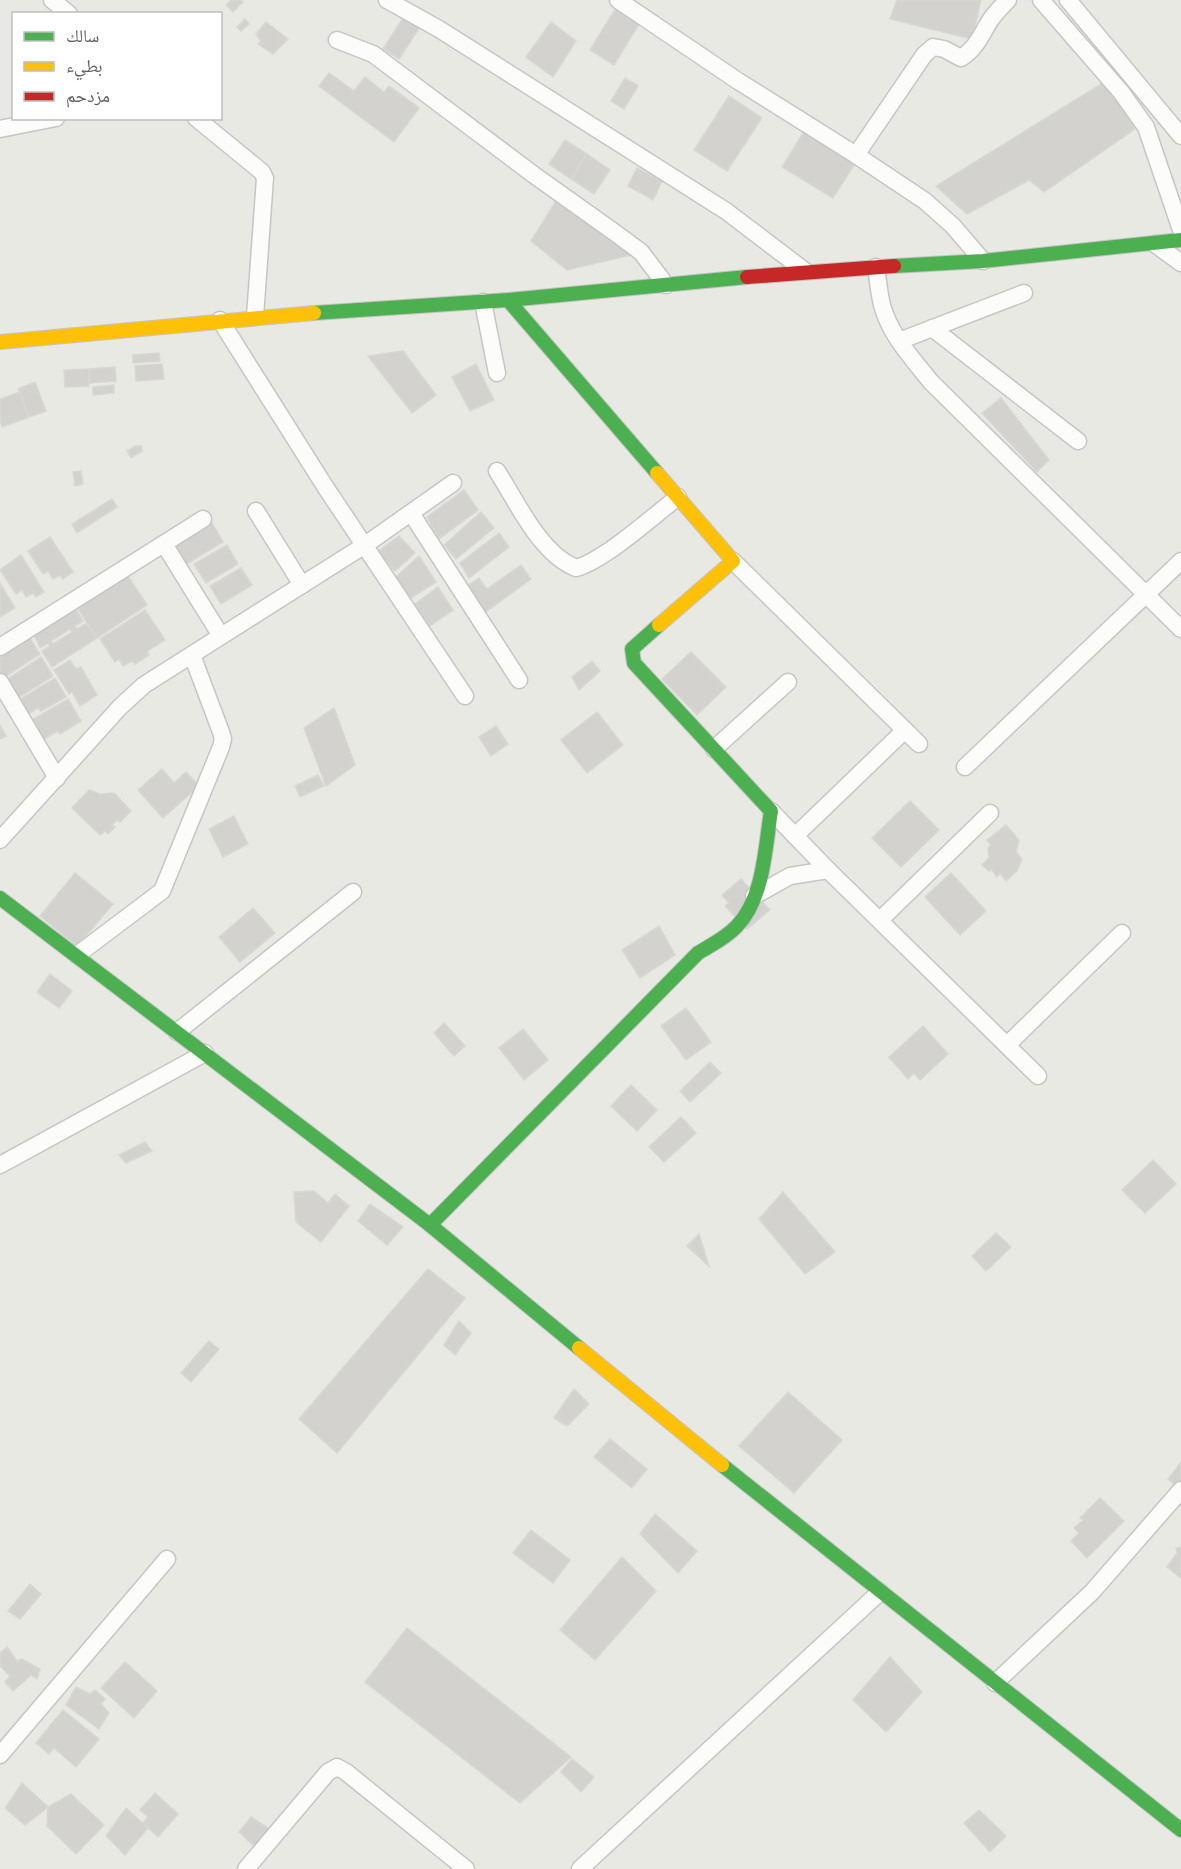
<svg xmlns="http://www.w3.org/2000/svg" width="1181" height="1869" viewBox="0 0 1181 1869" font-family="Karla,'Noto Naskh Arabic',sans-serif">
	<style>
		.building { fill: #d3d2cf; stroke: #d8d7d4; stroke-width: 1.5; fill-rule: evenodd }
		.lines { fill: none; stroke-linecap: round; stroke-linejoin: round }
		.street-casing { stroke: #c5c5c5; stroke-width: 19 }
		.fast-casing { stroke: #c4c5c5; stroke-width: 16 }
		.slow-casing { stroke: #c4c5c5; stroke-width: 16 }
		.jam-casing { stroke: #c4c5c5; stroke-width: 16 }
		.street { stroke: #fcfcfb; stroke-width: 16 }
		.fast { stroke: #4caf50; stroke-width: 14 }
		.slow { stroke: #ffc107; stroke-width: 14 }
		.jam { stroke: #c62828; stroke-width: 14 }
	</style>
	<rect width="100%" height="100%" fill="#e9e9e4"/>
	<!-- building -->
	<g class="building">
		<path d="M231,0H241L243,2L233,12L226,5Z"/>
		<path d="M897,0H981L972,39L890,19Z"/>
		<path d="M617,6L641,21L614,65L590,50Z"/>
		<path d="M406,13L422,24L399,59L383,49Z"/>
		<path d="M245,19L249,24L241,31L237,27Z"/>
		<path d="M266,22L288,39L273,54L258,44L261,41L256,34Z"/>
		<path d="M551,22L576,41L553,77L526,57Z"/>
		<path d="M329,73L354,91L365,77L384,92L389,86L419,108L394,142L319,86Z"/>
		<path d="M625,78L638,86L624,109L611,101Z"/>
		<path d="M1109,79L1135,129L1044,192L1029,180L967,214L936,186Z"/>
		<path d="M729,96L762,118L727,171L694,150Z"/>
		<path d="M805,130L856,162L833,198L782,167Z"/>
		<path d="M565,140L587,154L571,179L549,164Z"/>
		<path d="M587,154L610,170L594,194L571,179Z"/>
		<path d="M637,168L662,181L653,200L628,186Z"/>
		<path d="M559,196L636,254L567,270L531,241Z"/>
		<path d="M403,351L436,395L412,413L368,356Z"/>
		<path d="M159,353L160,361L133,363V355Z"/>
		<path d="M162,364L164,379L136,381L135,366Z"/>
		<path d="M476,364L494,400L470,411L452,377Z"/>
		<path d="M115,367L116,381L90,383L89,369Z"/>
		<path d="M89,369V386L65,387L64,370Z"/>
		<path d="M35,382L46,411L29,417L18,389Z"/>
		<path d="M114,385V393L93,395V387Z"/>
		<path d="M20,392L29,417L2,427L0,420V399Z"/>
		<path d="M1001,398L1049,460L1037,472L982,413Z"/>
		<path d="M135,446H142V451L131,458L127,451Z"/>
		<path d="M81,471L83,484L75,486L73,472Z"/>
		<path d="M464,490L478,510L439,539L427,517Z"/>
		<path d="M112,499L117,507L77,533L72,524Z"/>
		<path d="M481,512L494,528L456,559L444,545Z"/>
		<path d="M211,521L223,542L185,565L173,544Z"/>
		<path d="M499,533L509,547L469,578L460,563Z"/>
		<path d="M399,536L415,553L395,571L377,552Z"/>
		<path d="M50,537L73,572L63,579L60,575L53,579L48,571L43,574L28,551Z"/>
		<path d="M227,545L238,564L206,583L194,564Z"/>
		<path d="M21,555L44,592L36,597L33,593L26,597L22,590L16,594L0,570Z"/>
		<path d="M419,556L436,582L411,598L395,578Z"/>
		<path d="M521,565L531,579L483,614L464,588L479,578L487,589Z"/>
		<path d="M241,568L252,585L221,604L210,586Z"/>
		<path d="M128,576L147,605L97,638L78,609L84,604L83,603L120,579L122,580Z"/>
		<path d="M0,583L15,608L0,617Z"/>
		<path d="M438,587L453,610L430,626L415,604Z"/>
		<path d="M74,606L83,621L75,626L77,629L87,623L97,638L52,667L42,651L50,646L48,643L40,648L33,632ZM70,629L72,632L53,644L51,641Z"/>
		<path d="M145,610L165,640L147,651L149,655L135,664L132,661L123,666L119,659L115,662L100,639Z"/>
		<path d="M27,633L40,654L2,679L0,676V650Z"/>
		<path d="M691,652L726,687L697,715L662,679Z"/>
		<path d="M41,657L53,676L18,698L6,680Z"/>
		<path d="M70,660L76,669L81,667L97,695L80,706L72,692L69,694L54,670Z"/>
		<path d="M592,661L600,671L579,690L572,677Z"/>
		<path d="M55,678L66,697L41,711L38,708L25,716L17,701Z"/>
		<path d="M68,699L81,721L60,734L58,731L44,739L32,720Z"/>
		<path d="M334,708L355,765L326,786L304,728Z"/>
		<path d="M597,712L623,745L587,773L561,740Z"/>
		<path d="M0,725L6,736L0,739Z"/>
		<path d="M496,726L508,744L491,756L479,737Z"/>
		<path d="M162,769L174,783L186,772L199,786L163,818L138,790Z"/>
		<path d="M318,775L324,786L300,797L295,786Z"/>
		<path d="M89,790L100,794L114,793L131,811L120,822L117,820L112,825L115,827L108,834L105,831L100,835L72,808Z"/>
		<path d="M910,801L939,830L901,867L872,838Z"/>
		<path d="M234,816L248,844L223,857L209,829Z"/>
		<path d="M1006,825L1019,840L1016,852L1022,859L1017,871L1006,881L1000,873L997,877L991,869L989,871L982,865L989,858L988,848L991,845L987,840Z"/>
		<path d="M75,873L113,904L77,946L40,916Z"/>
		<path d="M951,873L986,911L960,935L925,897Z"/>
		<path d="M741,879L770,910L747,929L725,906L729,903L722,895Z"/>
		<path d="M253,908L275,933L240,962L219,937Z"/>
		<path d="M659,926L675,955L640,978L622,950Z"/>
		<path d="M50,974L72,991L59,1008L37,992Z"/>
		<path d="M686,1008L711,1042L686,1060L661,1026Z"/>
		<path d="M444,1023L465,1046L454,1056L434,1033Z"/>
		<path d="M923,1026L948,1054L920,1080L914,1073L908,1079L889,1057Z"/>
		<path d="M523,1029L548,1060L524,1080L499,1048Z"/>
		<path d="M710,1062L721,1073L690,1102L680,1091Z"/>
		<path d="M631,1085L657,1110L637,1131L611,1106Z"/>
		<path d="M681,1117L696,1133L664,1162L649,1147Z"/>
		<path d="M145,1142L152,1151L126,1163L119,1155Z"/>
		<path d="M1153,1160L1176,1184L1145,1213L1122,1190Z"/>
		<path d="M314,1191L328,1203L335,1194L349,1206L321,1242L296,1222L294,1192Z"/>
		<path d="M783,1192L835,1252L805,1274L759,1219Z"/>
		<path d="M370,1204L403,1227L387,1245L358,1221Z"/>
		<path d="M996,1233L1011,1247L986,1271L972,1256Z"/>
		<path d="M699,1234L709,1266L687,1246Z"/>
		<path d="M428,1269L465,1298L337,1453L299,1419Z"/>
		<path d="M459,1321L471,1333L455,1355L444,1345Z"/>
		<path d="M209,1341L219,1349L191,1382L181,1373Z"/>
		<path d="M574,1389L589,1404L567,1426L554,1418Z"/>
		<path d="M788,1392L842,1440L794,1493L739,1446Z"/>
		<path d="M610,1439L647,1469L632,1488L594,1457Z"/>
		<path d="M1181,1462V1483L1178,1487L1168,1479Z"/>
		<path d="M1100,1498L1124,1521L1087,1558L1071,1541L1079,1533L1074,1528L1083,1520L1080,1518Z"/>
		<path d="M655,1514L697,1551L678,1573L640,1534Z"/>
		<path d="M531,1530L570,1560L553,1583L513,1553Z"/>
		<path d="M1181,1547V1578L1167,1567L1177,1553L1176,1548Z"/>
		<path d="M622,1557L656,1591L595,1660L560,1630Z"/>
		<path d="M30,1584L41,1594L20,1619L8,1611Z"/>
		<path d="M407,1628L571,1757L520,1803L365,1682Z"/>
		<path d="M7,1647L17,1661L22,1659L40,1669L37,1679L31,1675L13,1691L5,1682L10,1676L0,1666V1653Z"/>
		<path d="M890,1657L922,1692L886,1732L853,1700Z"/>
		<path d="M125,1662L157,1691L134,1718L101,1688Z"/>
		<path d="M76,1687L90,1694L95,1690L105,1699L101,1704L109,1713L99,1729L66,1705Z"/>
		<path d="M63,1710L99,1739L76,1767L54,1748L49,1754L36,1743Z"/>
		<path d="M572,1759L594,1777L581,1792L561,1772Z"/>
		<path d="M22,1783L48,1807L25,1825L5,1808Z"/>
		<path d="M155,1793L178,1814L158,1837L143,1823L148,1817L140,1810Z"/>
		<path d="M71,1794L104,1825L76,1854L47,1826L48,1807Z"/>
		<path d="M126,1808L148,1828L125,1855L106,1836Z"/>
		<path d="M979,1810L1006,1836L990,1852L964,1823Z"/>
		<path d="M251,1817L271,1830L256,1848L239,1832Z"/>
	</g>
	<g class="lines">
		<!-- street casing -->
		<g class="street-casing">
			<g id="street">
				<path d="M52,0L69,14"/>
				<path d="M387,0L439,29L726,211L805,271"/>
				<path d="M618,0L738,81L856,155L925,201L953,226L983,261"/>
				<path d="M1041,0L1121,92L1146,127L1181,230"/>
				<path d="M1068,0L1181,136"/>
				<path d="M337,40L373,54L534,175L614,232L641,252L666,285"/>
				<path d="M196,118L262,172L265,178L255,317"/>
				<path d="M0,129L56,118"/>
				<path d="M856,155L924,55L933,47L944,49L961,58C977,48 982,33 991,19C996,12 1002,6 1008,0"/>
				<path d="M1155,244L1181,263"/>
				<path d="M876,267C878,280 879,293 882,305C890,335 912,358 931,382L1181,629"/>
				<path d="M483,302L497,373"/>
				<path d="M220,320L326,488L465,696"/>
				<path d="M932,328L1078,441"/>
				<path d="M899,341L1024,293"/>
				<path d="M497,471C517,502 540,554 576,568C605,560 652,517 678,497"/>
				<path d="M256,511L302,585"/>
				<path d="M411,513L519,680"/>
				<path d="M164,544L221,636"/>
				<path d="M733,561L919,744"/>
				<path d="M0,647L203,519"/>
				<path d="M0,682L57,778"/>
				<path d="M714,749L788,682"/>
				<path d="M965,767L1181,561"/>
				<path d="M771,811L828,870"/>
				<path d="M795,836L905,730"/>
				<path d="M0,840L120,707L144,685L365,545L453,483"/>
				<path d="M754,896L790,876L828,870L1038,1076"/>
				<path d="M880,920L990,813"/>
				<path d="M77,955L162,891L221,747L223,739L221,732L192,655"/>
				<path d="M177,1032L353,892"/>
				<path d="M1007,1045L1122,933"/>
				<path d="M0,1165L205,1053"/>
				<path d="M995,1683L1092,1592L1181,1490"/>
				<path d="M0,1755L167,1559"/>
				<path d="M246,1869L328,1772L337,1767L346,1772L466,1869"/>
				<path d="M580,1869L880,1592"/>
			</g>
		</g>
		<!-- fast casing -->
		<g class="fast-casing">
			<g id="fast">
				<path d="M894,266L983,261L1181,240"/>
				<path d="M508,300L657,473"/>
				<path d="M314,313L508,300L747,277"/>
				<path d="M0,898L430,1225L579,1348"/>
				<path d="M430,1225L698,953C711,945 726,938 737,926C764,898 765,848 771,811L634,663L632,649L659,625"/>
				<path d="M722,1465L1181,1830"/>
			</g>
		</g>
		<!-- slow casing -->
		<g class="slow-casing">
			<g id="slow">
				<path d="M0,342L314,313"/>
				<path d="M657,473L733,561L659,625"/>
				<path d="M579,1348L722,1465"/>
			</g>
		</g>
		<!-- jam casing -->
		<g class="jam-casing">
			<path id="jam" d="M747,277L894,266"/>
		</g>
		<!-- street -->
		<use href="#street" class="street"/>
		<!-- fast -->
		<use href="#fast" class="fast"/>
		<!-- slow -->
		<use href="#slow" class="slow"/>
		<!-- jam -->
		<use href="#jam" class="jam"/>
	</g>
	<!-- legend -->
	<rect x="12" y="12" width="210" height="108" fill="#ffffff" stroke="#bdbec0" stroke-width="1.5"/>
	<rect x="24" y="32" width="30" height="9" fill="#4caf50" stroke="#bdbec0" stroke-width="1.5"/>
	<text x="66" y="42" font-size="18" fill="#5a5d61">سالك</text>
	<rect x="24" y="62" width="30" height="9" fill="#ffc107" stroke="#bdbec0" stroke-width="1.5"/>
	<text x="66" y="72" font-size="18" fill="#5a5d61">بطيء</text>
	<rect x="24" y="92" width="30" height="9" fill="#c62828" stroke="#bdbec0" stroke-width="1.5"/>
	<text x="66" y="102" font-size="18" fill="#5a5d61">مزدحم</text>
</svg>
